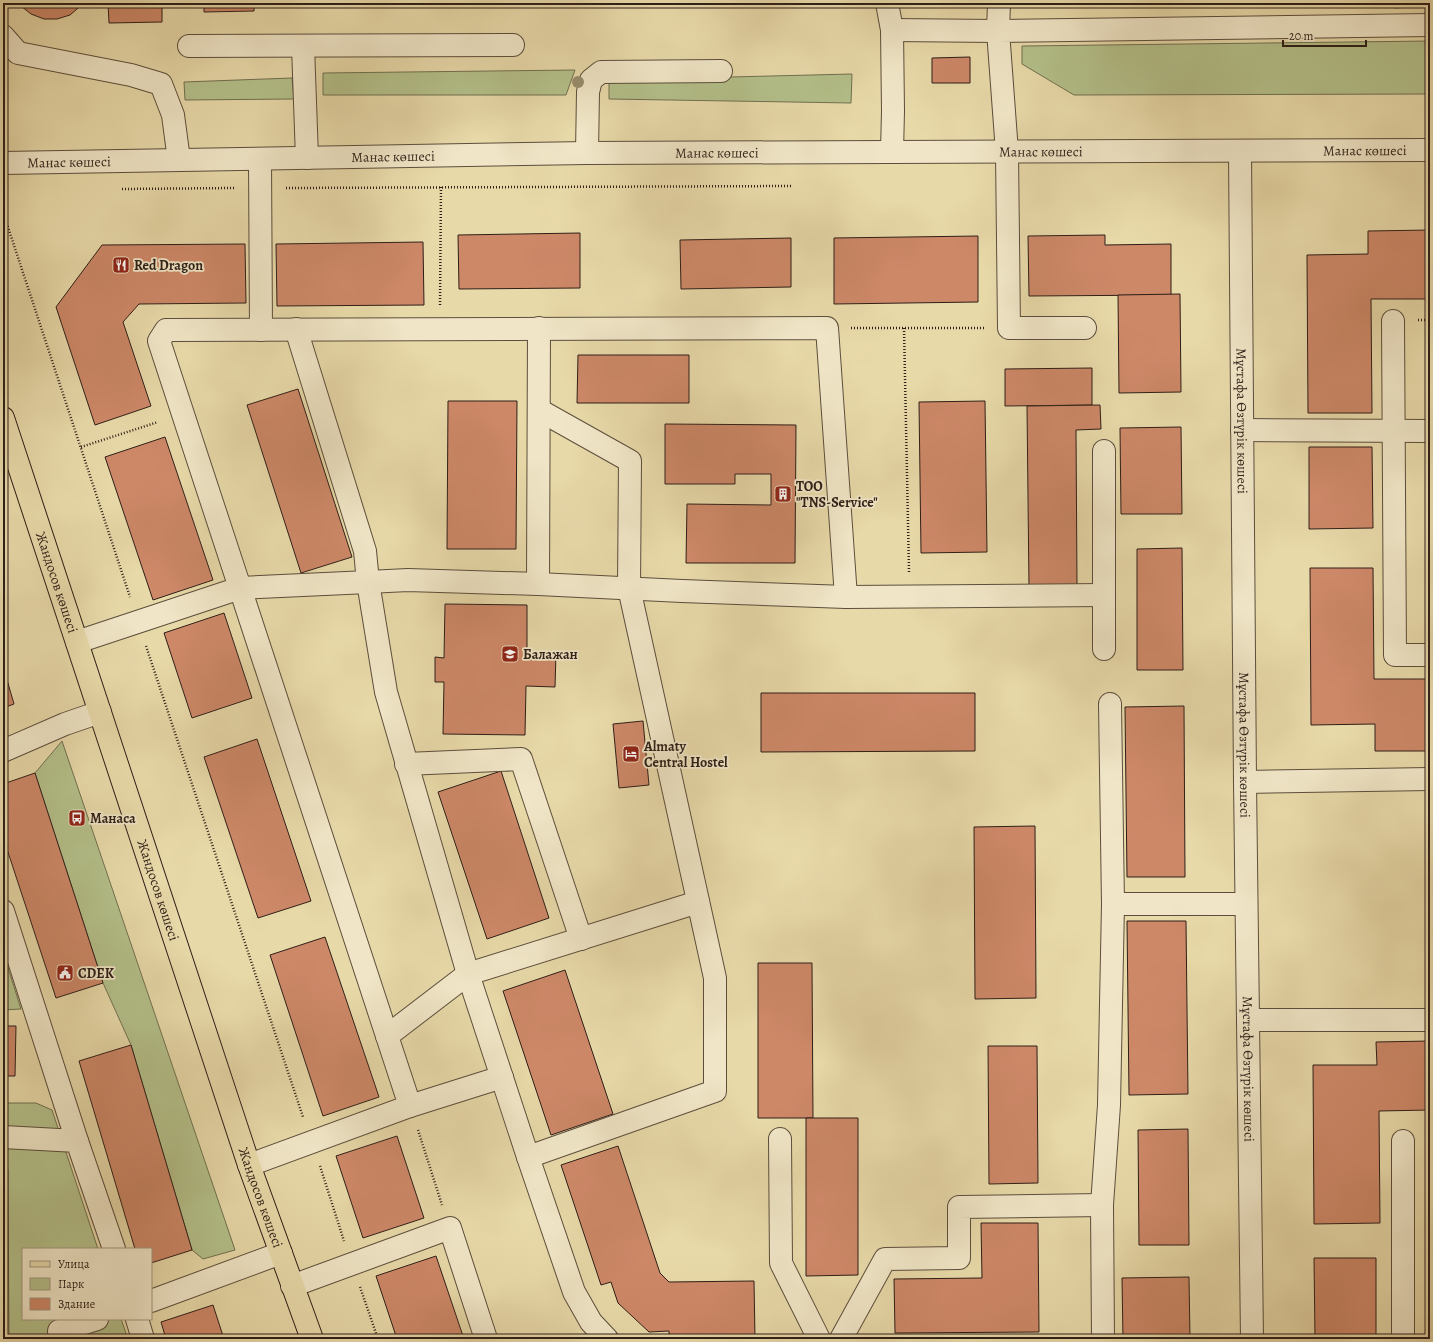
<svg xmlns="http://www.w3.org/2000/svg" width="1433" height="1342" viewBox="0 0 1433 1342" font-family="Alegreya,serif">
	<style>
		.green { fill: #b4c08a; stroke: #717051 }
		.building { fill: #cd8868; stroke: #2e1f18 }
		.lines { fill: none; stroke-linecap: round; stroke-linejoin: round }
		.minor-casing { stroke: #5c4e3c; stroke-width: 24 }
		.major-casing { stroke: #2e1f18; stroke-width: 24 }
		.path { stroke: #2e1f18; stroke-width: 2.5; stroke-dasharray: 1 2; stroke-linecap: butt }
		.minor { stroke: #f0e6c7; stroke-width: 22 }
		.major { stroke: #e8d9a9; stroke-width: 22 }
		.tree { fill: #988d6c }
		.labels { text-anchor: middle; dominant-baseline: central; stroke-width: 3.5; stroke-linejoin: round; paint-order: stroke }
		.street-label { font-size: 14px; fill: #2e1f18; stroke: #f0e6c7 }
		.poi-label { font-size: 14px; font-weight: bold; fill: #2e1f18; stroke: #f0e6c7; text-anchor: start }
	</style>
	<rect width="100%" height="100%" fill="#e8d9a9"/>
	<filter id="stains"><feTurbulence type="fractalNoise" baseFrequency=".005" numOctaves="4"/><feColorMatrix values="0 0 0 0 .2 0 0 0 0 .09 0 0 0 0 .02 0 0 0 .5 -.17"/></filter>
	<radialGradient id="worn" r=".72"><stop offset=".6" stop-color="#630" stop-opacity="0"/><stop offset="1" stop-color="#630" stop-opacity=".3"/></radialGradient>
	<!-- green -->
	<g class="green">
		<path d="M1376,3H1430V6L1395,8Z"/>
		<path d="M1430,41V94L1074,95L1022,64V46Z"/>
		<path d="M575,70L566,95H323V73Z"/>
		<path d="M852,74L851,103L609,99V80Z"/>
		<path d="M292,78L294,99L185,100L184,82Z"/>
		<path d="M62,741L235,1250L203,1259L192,1250L131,1045L103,983L35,773Z"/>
		<path d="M3,952L21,1009L3,1010Z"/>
		<path d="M3,1103H36L52,1110L98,1249H23V1319H121L128,1339H9L8,1169H3Z"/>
	</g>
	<!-- building -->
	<g class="building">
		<path d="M18,3H84L70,15L57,19H44L31,14L21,6Z"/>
		<path d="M108,3H162V22L109,23Z"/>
		<path d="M204,3H254V11L204,12Z"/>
		<rect x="470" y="3" width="48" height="2"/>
		<path d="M593,3H777V4Z"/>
		<path d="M970,57V83H932V58Z"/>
		<path d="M1430,230V299H1371L1372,413H1308L1307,255L1368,254V231Z"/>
		<path d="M580,233V288L459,289L458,235Z"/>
		<path d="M1105,235V245L1171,244V295L1029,296L1028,236Z"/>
		<path d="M978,236V302L834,304V238Z"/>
		<path d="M791,238V287L681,289L680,240Z"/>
		<path d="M423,242L424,305L277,306L276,244Z"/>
		<path d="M245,244L246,303L139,304L123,322L151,406L95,425L56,307L102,245Z"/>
		<path d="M1180,294L1181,392L1119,393L1118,295Z"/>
		<path d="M578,355H689V403H577Z"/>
		<path d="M1092,368V405L1005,406V369Z"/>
		<path d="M298,389L352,557L301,573L247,405Z"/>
		<path d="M448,401H517L516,549H447Z"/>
		<path d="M985,401L987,552L921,553L919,402Z"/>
		<path d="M1100,405L1101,429L1076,430L1077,587H1029L1027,406Z"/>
		<path d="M665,424L796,425L795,563H686L687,504L771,505V474H735V484H665Z"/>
		<path d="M1181,427L1182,514H1121L1120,428Z"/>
		<path d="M165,437L213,580L153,600L105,457Z"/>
		<path d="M1309,447H1372L1373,528L1309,529Z"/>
		<path d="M1182,548L1183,670H1137V549Z"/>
		<path d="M1310,568H1373L1374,679H1430V751H1375V724L1311,725Z"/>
		<path d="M445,604L527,605V652L556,653L555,687L526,686L525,735L443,734L444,682H435V657L444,658Z"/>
		<path d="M224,613L252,698L192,718L164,633Z"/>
		<path d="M3,666L14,704L3,708Z"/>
		<path d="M761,693H975V751L761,752Z"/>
		<path d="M1184,706L1185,877H1127L1125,707Z"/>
		<path d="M643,721L649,785L619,788L613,724Z"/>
		<path d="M257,739L311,901L258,918L204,757Z"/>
		<path d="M501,771L549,918L487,939L438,792Z"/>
		<path d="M35,773L103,983L56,998L3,837V784Z"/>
		<path d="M1035,826L1036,998L975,999L974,827Z"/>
		<path d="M1127,921H1186L1188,1094L1129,1095Z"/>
		<path d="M325,937L379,1097L323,1116L270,955Z"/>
		<path d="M758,963H812L813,1118H758Z"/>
		<path d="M565,970L613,1114L551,1135L503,991Z"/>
		<path d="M3,1026H16L15,1076H3Z"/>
		<path d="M1430,1041V1110L1379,1111L1380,1223L1314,1224L1313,1065H1377L1376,1042Z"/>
		<path d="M131,1045L192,1250L151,1263V1249H135L79,1061Z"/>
		<path d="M988,1046H1037L1038,1183L989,1184Z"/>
		<path d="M806,1118H858V1275L806,1276Z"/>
		<path d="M1188,1129L1189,1245H1139L1138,1130Z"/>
		<path d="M397,1136L424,1218L363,1238L336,1156Z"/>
		<path d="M618,1146L660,1273L669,1282L754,1281L755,1339H669V1331L649,1332L618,1303L611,1282L601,1285L561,1165Z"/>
		<path d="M981,1223H1038L1039,1332L895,1333L894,1279L982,1278Z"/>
		<path d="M436,1256L464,1339H397L376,1276Z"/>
		<path d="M1314,1258H1376V1339H1315Z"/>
		<path d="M1189,1277L1190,1339H1123L1122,1278Z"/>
		<path d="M213,1305L224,1339H166L161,1322Z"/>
	</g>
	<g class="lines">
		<!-- minor casing -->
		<g class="minor-casing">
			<g id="minor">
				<path d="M887,3L892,30L893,111L892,152"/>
				<path d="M892,30L998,31L999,3"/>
				<path d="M3,36L18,53L131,75L161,84L173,115L179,160"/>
				<path d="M189,46L513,45"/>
				<path d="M303,46L307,158"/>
				<path id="s1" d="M1240,151L1245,782L1252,1339"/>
				<path d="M587,153L588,92L591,80L601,72L721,71"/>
				<path d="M260,159L261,330"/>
				<path id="s2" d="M3,163L587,153L1430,150"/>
				<path d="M1393,321L1395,655H1430"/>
				<path d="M1085,328H1009L1007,152L998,31L1430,25"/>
				<path d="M296,329L365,551L368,582L386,692L468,974L528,1157L574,1292L591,1322L607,1339"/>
				<path d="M1242,430L1430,431"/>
				<path d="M1104,451V649"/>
				<path d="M538,584L539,328"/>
				<path d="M77,642L240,588L368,582L408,580L538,584L682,591L846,597L1104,595"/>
				<path d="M3,751L65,724L100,712"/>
				<path d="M406,764L521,759L581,939"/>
				<path d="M1245,782L1430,779"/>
				<path d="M1113,904H1246"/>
				<path d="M3,911L77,1141"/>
				<path d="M1248,1020H1430"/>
				<path d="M387,1036L468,974L698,902"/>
				<path d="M410,1106L159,341L166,330L827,328L846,597"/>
				<path d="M3,1137L77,1141L114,1249"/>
				<path d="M780,1139L781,1263L819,1339"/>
				<path d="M1403,1141V1339"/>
				<path d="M528,1157L715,1091V978L629,588L630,461L539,410"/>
				<path d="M249,1165L410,1106L502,1077"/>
				<path d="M292,1286L450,1228L486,1339"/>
				<path d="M151,1301L281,1253"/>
				<path d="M137,1319L143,1339"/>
				<path d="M59,1331L97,1319"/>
				<path d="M841,1339L885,1259L959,1258V1207L1102,1205"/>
				<path d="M1103,1339L1102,1205L1109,1105L1113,904L1110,704"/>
			</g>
		</g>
		<!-- major casing -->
		<g class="major-casing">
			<g id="major">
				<path id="s3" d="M3,418L249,1165L312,1339"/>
			</g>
		</g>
		<!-- path -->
		<g class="path">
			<path d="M286,188L792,186"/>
			<path d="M122,189L235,188"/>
			<path d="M3,212L130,597"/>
			<path d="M440,305L441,187"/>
			<path d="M1418,320H1430"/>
			<path d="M851,328H984"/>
			<path d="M904,328L909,572"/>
			<path d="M81,447L158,422"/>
			<path d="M146,646L303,1117"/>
			<path d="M418,1130L442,1205"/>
			<path d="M320,1166L344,1241"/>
			<path d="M360,1287L378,1339"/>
		</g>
		<!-- minor -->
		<use href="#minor" class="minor"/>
		<!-- major -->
		<use href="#major" class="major"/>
	</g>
	<!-- trees -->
	<circle class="tree" cx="578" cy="82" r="6"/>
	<!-- icons -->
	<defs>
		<g id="restaurant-square" transform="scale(0.9)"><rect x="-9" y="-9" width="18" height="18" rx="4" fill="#8f2418" stroke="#f0e6c7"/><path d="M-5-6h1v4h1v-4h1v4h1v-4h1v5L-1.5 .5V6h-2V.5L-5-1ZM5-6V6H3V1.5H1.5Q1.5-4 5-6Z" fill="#fff"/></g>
		<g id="building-square" transform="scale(0.9)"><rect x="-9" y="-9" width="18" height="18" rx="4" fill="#8f2418" stroke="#f0e6c7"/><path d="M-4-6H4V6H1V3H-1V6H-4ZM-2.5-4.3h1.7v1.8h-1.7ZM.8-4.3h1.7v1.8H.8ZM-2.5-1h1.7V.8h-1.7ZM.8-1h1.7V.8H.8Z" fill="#fff"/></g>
		<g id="school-square" transform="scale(0.9)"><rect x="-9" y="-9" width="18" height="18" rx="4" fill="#8f2418" stroke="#f0e6c7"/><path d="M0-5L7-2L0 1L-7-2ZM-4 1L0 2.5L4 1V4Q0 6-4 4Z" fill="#fff"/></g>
		<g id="hotel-square" transform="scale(0.9)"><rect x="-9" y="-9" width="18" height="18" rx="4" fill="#8f2418" stroke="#f0e6c7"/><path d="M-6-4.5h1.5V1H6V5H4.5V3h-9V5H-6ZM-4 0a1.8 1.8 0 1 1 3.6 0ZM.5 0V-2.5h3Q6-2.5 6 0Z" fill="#fff"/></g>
		<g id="bus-square" transform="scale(0.9)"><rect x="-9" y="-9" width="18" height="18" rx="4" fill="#8f2418" stroke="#f0e6c7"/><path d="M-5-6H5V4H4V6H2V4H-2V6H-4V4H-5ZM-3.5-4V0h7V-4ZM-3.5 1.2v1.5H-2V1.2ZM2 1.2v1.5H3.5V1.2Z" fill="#fff"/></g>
		<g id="civic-square" transform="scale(0.9)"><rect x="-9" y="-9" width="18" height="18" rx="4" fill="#8f2418" stroke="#f0e6c7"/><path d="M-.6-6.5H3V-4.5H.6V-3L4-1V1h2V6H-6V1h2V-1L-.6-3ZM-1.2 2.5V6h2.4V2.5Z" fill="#fff"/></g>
	</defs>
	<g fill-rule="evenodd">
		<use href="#restaurant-square" x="121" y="265"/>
		<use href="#building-square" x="783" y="494"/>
		<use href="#school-square" x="510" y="654"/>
		<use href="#hotel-square" x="631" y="754"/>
		<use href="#bus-square" x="77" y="818"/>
		<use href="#civic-square" x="65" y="973"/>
	</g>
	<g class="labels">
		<!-- street labels -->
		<g class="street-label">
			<text stroke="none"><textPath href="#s2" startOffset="1362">Манас көшесі</textPath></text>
			<text stroke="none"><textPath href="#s2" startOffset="1038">Манас көшесі</textPath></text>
			<text stroke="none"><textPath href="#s2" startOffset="714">Манас көшесі</textPath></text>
			<text stroke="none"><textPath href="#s2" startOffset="390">Манас көшесі</textPath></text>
			<text stroke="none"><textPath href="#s2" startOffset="66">Манас көшесі</textPath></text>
			<text stroke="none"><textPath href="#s1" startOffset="270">Мұстафа Өзтүрік көшесі</textPath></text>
			<text stroke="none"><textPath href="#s3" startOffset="173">Жандосов көшесі</textPath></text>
			<text stroke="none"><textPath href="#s1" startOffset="594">Мұстафа Өзтүрік көшесі</textPath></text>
			<text stroke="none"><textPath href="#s3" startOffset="497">Жандосов көшесі</textPath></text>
			<text stroke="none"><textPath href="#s1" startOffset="918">Мұстафа Өзтүрік көшесі</textPath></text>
			<text stroke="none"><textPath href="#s3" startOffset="821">Жандосов көшесі</textPath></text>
		</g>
		<!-- poi labels -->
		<g class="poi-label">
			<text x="134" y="265">Red Dragon</text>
			<text x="796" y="486">ТОО<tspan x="796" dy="16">"TNS-Service"</tspan></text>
			<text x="523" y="654">Балажан</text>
			<text x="644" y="746">Almaty<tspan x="644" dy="16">Central Hostel</tspan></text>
			<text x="90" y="818">Манаса</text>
			<text x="78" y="973">CDEK</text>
		</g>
	</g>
	<!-- margin -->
	<rect width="1433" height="1342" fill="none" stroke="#e8d9a9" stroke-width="16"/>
	<rect x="4" y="4" width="1425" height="1334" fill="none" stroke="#2e1f18" stroke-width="2"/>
	<rect x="8" y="8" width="1417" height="1326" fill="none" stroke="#2e1f18"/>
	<!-- legend -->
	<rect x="22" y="1248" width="130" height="72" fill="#f0e6c7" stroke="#a29681"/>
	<rect x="30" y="1261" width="20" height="6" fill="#e8d9a9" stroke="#a29681"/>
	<text x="58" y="1268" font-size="12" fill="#2e1f18">Улица</text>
	<rect x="30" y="1278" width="20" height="12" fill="#b4c08a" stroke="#a29681"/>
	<text x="58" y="1288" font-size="12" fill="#2e1f18">Парк</text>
	<rect x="30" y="1298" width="20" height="12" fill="#cd8868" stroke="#a29681"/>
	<text x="58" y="1308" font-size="12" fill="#2e1f18">Здание</text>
	<!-- scale -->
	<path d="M1283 40v6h83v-6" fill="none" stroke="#2e1f18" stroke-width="2"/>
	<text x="1289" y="40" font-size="12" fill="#2e1f18" stroke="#f0e6c7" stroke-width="3" paint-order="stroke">20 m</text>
	<rect width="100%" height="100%" filter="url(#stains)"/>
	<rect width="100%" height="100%" fill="url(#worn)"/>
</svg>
